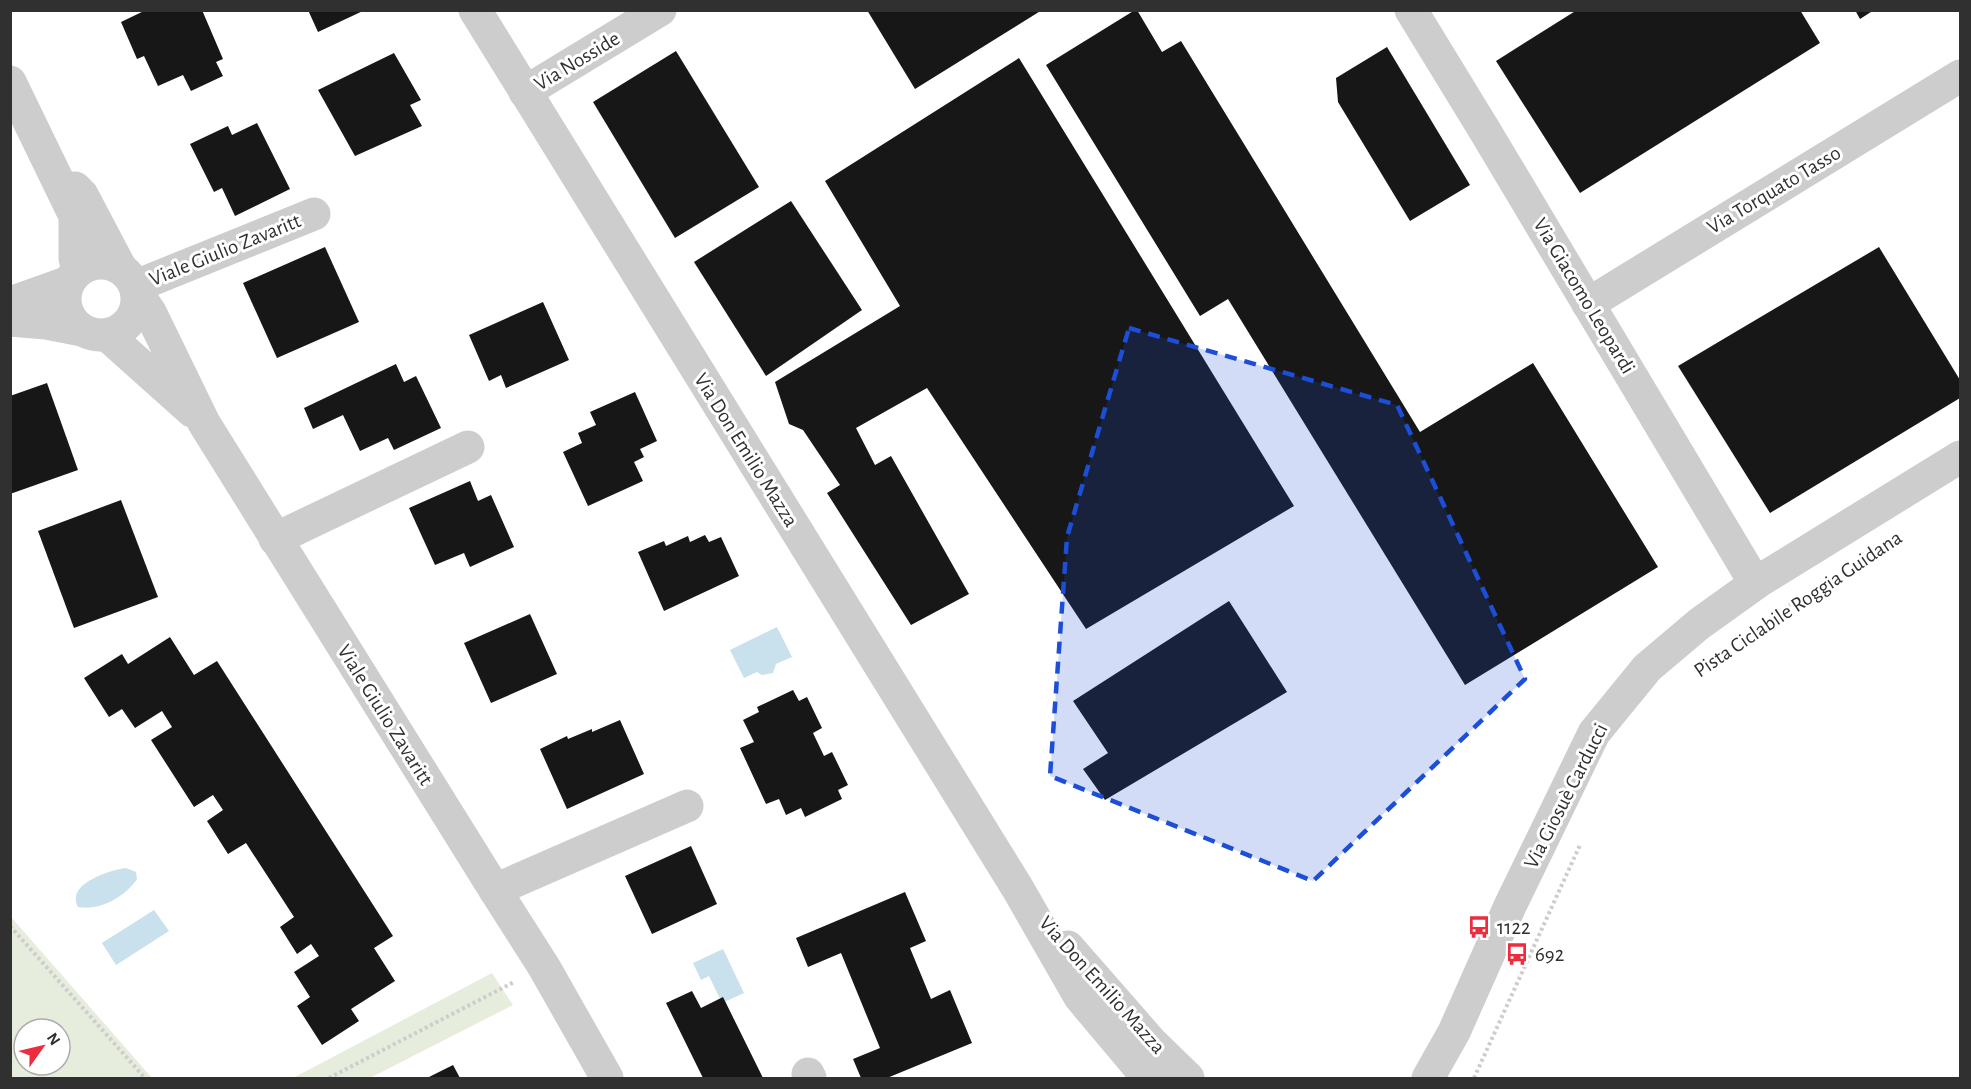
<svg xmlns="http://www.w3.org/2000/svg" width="1971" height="1089" viewBox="0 0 1971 1089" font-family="'Alegreya Sans',sans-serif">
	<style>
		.green { fill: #e6eddd; fill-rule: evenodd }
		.water { fill: #c9e0ed }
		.building { fill: #171717 }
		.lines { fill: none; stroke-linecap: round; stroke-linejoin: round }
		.path { stroke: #cdcdcd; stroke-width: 4; stroke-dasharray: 3 3; stroke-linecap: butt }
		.minor { stroke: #cdcdcd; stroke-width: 33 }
		.marked { fill: #1d4ed8; fill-opacity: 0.2; stroke: #1d4ed8; stroke-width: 4.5; stroke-dasharray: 12 8; stroke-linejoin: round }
		.labels { text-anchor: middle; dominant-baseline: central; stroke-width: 6; stroke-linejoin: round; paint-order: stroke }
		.street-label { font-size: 21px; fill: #303030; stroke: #fff }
		.poi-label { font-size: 21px; fill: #303030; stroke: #fff; text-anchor: start }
	</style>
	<rect width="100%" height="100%" fill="#fff"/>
	<!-- green -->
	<g class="green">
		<path d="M10,917H11L152,1078H11ZM24,1029H60V1065H24Z"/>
		<path d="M492,973L513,1005L370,1078H293Z"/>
	</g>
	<!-- water -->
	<g class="water">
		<path d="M777,627L792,657L776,664L773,673L762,675L757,672L744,678L730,650Z"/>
		<path d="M126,868L136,872L137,879C125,897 100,911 78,907C77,905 75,899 76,897C77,881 113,869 126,868Z"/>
		<path d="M154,910L169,931L116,965L102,943Z"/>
		<path d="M723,949L744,993L722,1003L709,976L701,980L693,963Z"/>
	</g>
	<!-- building -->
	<g class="building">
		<path d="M146,10H202L223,59L216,62L223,76L191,91L183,75L158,86L144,56L137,59L121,22Z"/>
		<path d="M308,10H365L318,32Z"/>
		<path d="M867,10H1042L915,89Z"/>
		<path d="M1135,10H1137L1162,52L1181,41L1420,432L1533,363L1658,567L1465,685L1228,299L1200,316L1046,65Z"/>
		<path d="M1577,10H1800L1820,43L1580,193L1496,61Z"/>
		<path d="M1855,10H1874L1860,19Z"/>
		<path d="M1387,47L1470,185L1410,221L1338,102L1336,78Z"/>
		<path d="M676,51L759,187L675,238L593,102Z"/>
		<path d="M394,53L421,100L410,105L422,126L355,156L318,90Z"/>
		<path d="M1019,58L1294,506L1086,629L927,388L856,428L875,465L891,456L969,594L911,625L827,493L840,485L803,430L789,424L775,382L900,306L825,181Z"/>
		<path d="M257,123L290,189L235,216L222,188L214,192L190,144L228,126L232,135Z"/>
		<path d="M791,201L862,310L766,376L694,262Z"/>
		<path d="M325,247L359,322L277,358L243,283Z"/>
		<path d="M1879,247L1960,380V398L1770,513L1678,366Z"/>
		<path d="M543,302L569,360L506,388L501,375L489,381L469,335Z"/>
		<path d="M396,364L404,382L416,376L441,428L394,450L388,438L360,451L343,415L313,429L304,408Z"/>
		<path d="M47,383L78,470L10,494V396Z"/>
		<path d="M635,392L657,441L640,449L644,457L634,462L643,481L588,506L563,452L582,443L578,433L596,425L590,412Z"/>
		<path d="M470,481L478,501L491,495L514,547L470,567L464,553L435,565L409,508Z"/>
		<path d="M121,500L158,597L74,628L38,531Z"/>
		<path d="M705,535L709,542L721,537L739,576L664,611L638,552L664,541L666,546L688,536L690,542Z"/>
		<path d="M1229,601L1287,692L1105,800L1083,769L1108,753L1073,701Z"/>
		<path d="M530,614L557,674L491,703L464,643Z"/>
		<path d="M170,637L194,675L217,661L393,936L374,948L395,981L351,1009L359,1021L322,1045L297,1006L310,997L294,972L319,956L311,944L297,954L280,927L294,917L246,843L228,854L207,821L223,810L213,795L194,807L151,740L172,727L162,711L135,728L122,709L109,717L84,678L122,654L128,664Z"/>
		<path d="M793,690L799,701L807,697L822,728L813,733L824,756L832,752L848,785L838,790L842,799L805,817L801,808L786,815L779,799L766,804L740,748L754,742L743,720L759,712L757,707Z"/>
		<path d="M620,720L644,774L567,809L540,749L567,736L568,739L592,729V732Z"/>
		<path d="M691,846L717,904L652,934L625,876Z"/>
		<path d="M905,892L926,941L910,948L931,999L950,990L972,1043L887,1078H861L853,1059L880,1048L841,953L808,967L796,938Z"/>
		<path d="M692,991L701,1008L723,997L763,1078H703L666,1003Z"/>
		<path d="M453,1065L460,1078H427Z"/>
	</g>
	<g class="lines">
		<!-- path -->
		<g class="path">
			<path d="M1764,622L1797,600"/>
			<path d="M10,926L145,1078"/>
			<path d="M329,1078L514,982"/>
			<path d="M1474,1078L1580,845"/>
		</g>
		<!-- minor -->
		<g class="minor">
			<path d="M475,10L1018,889L1080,997L1148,1078"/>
			<path d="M1411,10L1485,131L1755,583"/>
			<path d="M10,82L75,216V258L78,271"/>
			<path d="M525,92L660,10"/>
			<path d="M75,188L82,195L120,267"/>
			<circle cx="101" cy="299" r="36"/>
			<path d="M136,286L314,214"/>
			<path d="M138,295L150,312L204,423L495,890L544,967L607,1078"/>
			<path d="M10,303L69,282"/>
			<path d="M1588,304L1960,76"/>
			<path d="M10,320L46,323L82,330"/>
			<path d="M107,335L192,411"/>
			<path d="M275,539L468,447"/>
			<path d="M495,890L687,806"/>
			<path d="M1068,947L1151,1042L1188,1078"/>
			<path d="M808,1074L810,1078"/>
			<path d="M1428,1078L1454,1032L1510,906L1594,733L1647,668L1699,624L1759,581L1960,457"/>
		</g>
	</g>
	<!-- marked area -->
	<path class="marked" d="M1129,328L1397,405L1525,679L1313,881L1050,776L1067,537Z"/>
	<!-- icons -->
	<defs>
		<g id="bus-bare" transform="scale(1.8)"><path d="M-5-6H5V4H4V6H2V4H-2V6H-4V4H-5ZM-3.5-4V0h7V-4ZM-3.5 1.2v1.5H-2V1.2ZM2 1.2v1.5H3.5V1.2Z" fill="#eb2d3f" stroke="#fff" stroke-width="2.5" paint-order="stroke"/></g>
	</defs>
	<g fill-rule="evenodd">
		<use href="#bus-bare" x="1479" y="927"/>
		<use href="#bus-bare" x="1517" y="954"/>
	</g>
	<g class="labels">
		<!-- street labels -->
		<g class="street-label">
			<text transform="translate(577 61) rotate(-31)">Via Nosside</text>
			<text transform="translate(1774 190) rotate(-31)">Via Torquato Tasso</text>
			<text transform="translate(225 250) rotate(-22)">Viale Giulio Zavaritt</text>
			<text transform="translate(1584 296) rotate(59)">Via Giacomo Leopardi</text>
			<text transform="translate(746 450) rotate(58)">Via Don Emilio Mazza</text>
			<text transform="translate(1798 604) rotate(-34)">Pista Ciclabile Roggia Guidana</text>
			<text transform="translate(385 715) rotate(58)">Viale Giulio Zavaritt</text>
			<text transform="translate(1566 796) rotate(-63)">Via Giosuè Carducci</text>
			<text transform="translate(1102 985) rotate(48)">Via Don Emilio Mazza</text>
		</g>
		<!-- poi labels -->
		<g class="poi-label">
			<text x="1497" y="927">1122</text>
			<text x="1535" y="954">692</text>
		</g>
	</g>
	<!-- border -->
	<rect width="1971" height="1089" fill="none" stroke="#303030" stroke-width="24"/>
	<!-- north arrow -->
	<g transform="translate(42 1047) rotate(56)"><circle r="28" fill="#ffffff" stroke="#acacac" stroke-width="1.5"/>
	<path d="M0-4.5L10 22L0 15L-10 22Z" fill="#eb2d3f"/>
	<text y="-9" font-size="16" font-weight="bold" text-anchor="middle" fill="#303030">N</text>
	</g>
</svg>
